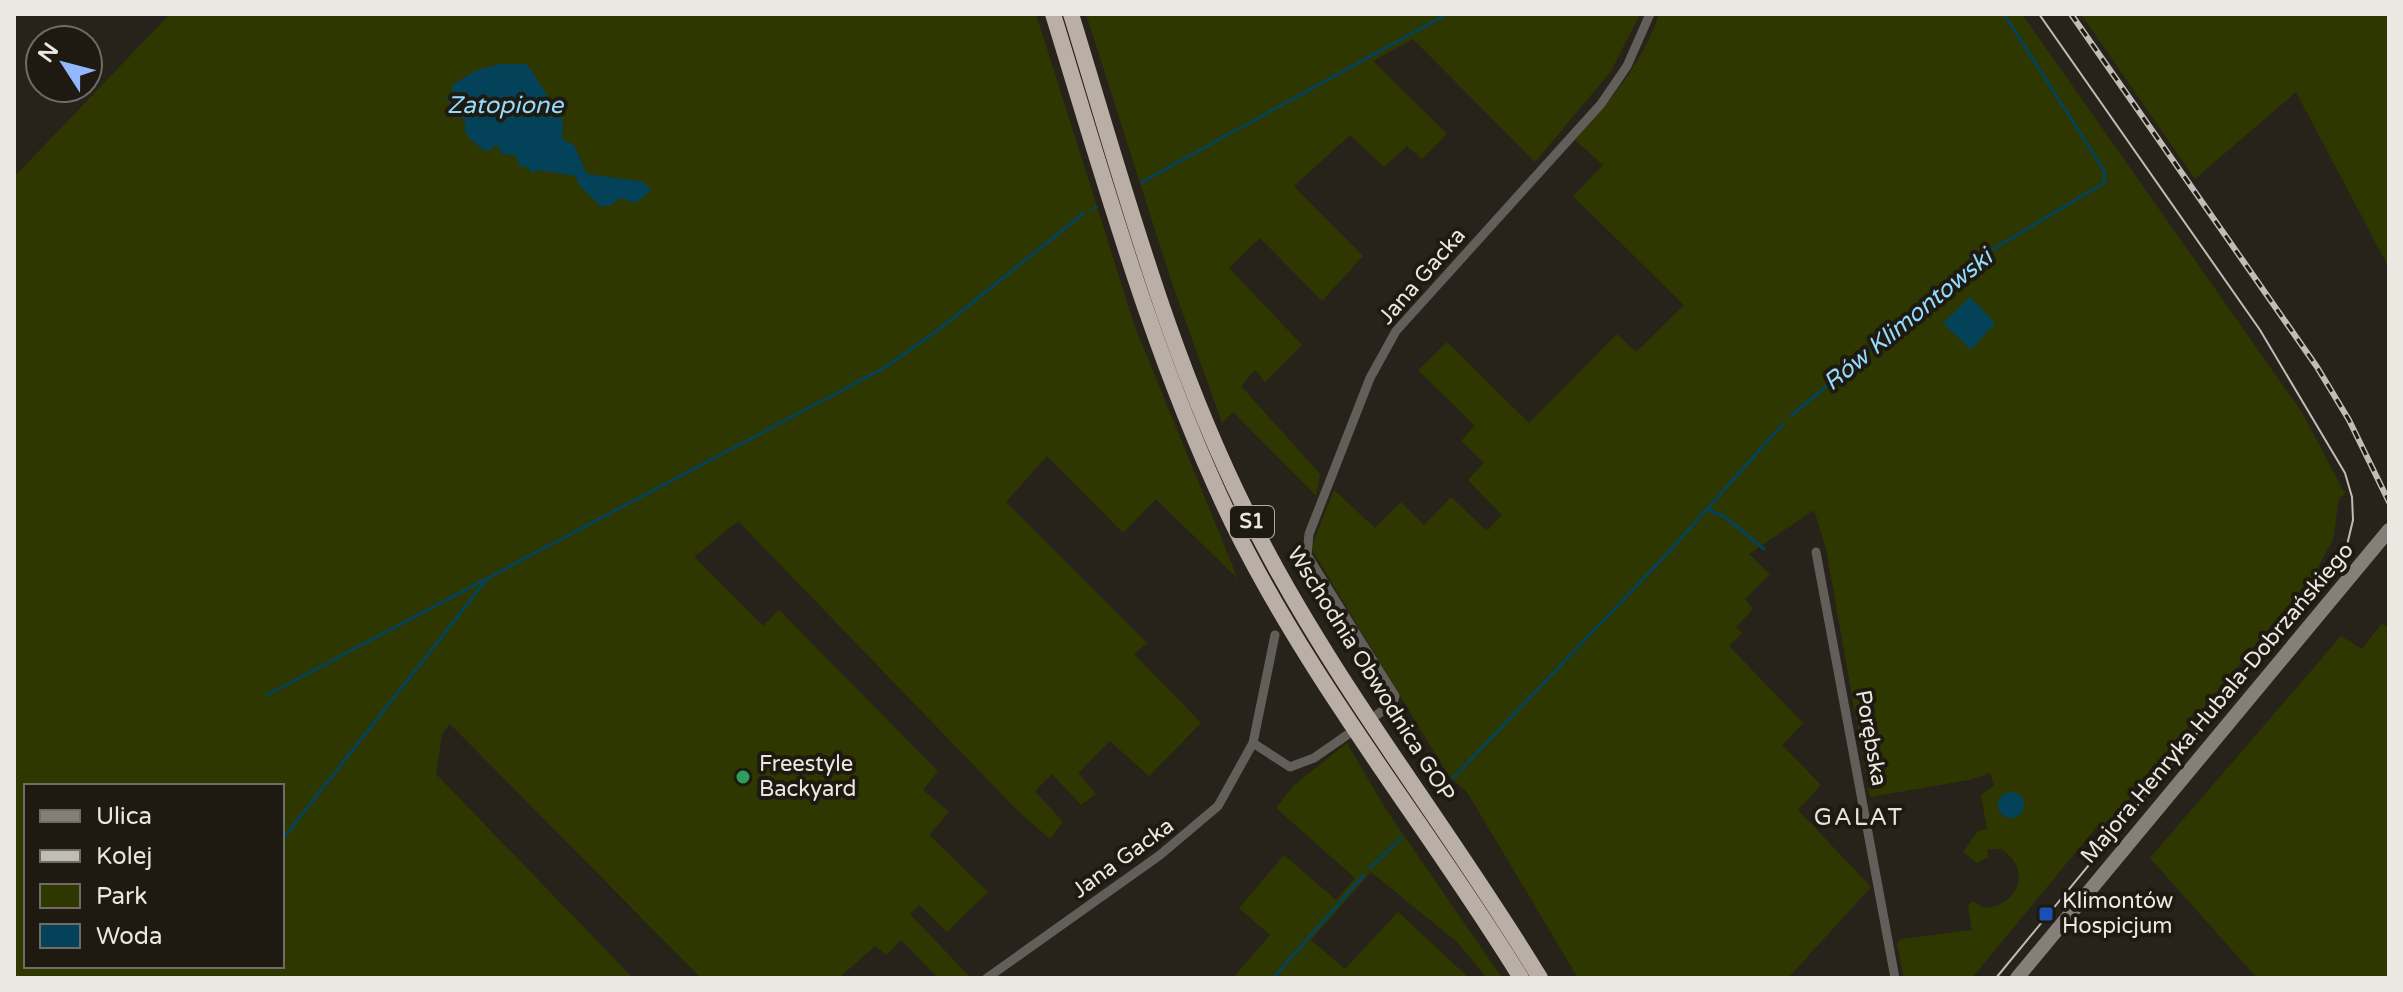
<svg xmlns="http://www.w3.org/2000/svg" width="2403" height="992" viewBox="0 0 2403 992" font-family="'Varela Round',sans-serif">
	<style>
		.green { fill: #2f3701; fill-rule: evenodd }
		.water { fill: #04425a }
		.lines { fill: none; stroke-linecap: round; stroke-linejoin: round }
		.stream { stroke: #04425a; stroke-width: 3 }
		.street { stroke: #625e5a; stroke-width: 9 }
		.secondary { stroke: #867f79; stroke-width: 14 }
		.highway { stroke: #baafa6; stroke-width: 16 }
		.tram { stroke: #c0bcb6; stroke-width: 2 }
		.rail-casing { stroke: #c0bcb6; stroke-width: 6 }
		.rail { stroke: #1e1a11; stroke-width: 3; stroke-dasharray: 9; stroke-linecap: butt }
		.leisure-dot { fill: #2e9e5b; stroke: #1e1a11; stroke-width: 3 }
		.transit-dot { fill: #1a4fb4; stroke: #1e1a11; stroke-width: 3 }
		.labels { text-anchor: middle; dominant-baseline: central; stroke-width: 8; stroke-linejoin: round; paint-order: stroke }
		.shield { fill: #1e1a11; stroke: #aeaaa3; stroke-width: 2 }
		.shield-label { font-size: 20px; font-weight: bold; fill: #ebe8e2 }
		.street-label { font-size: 22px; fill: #ebe8e2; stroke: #1e1a11 }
		.poi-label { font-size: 22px; fill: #ebe8e2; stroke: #1e1a11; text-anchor: start }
		.water-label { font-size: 24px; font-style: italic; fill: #92dafe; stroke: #1e1a11 }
		.neighbourhood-label { font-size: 24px; letter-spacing: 2px; fill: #e9e3d6; stroke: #1e1a11 }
	</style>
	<rect width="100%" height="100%" fill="#28231a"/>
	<!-- green -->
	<g class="green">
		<path d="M170,14H1036L1135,327L1238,579L1156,499L1123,533L1047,456L1006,502L1147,643L1134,654L1201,723L1149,776L1110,741L1078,773L1096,794L1081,805L1052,774L1035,791L1063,822L1050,839L1017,810L738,521L694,557L763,626L779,610L938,771L923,790L949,812L929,835L988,892L947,932L919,905L910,914L971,978H938L901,940L887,955L875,946L839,978H701L450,724L442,734L436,774L633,978H14V177ZM26,786H282V966H26Z"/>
		<path d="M1086,14H1640L1611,71L1535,162L1413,39L1373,61L1447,134L1422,159L1407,146L1384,167L1350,135L1294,186L1363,256L1322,301L1260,238L1229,268L1302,345L1265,382L1255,370L1241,386L1320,474L1316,496L1233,412L1222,423L1172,283Z"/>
		<path d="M1659,14H2022L2303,414L2345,494L2339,498L2333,540L2314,574L2105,828L2099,824L1972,978H1904L1897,943L1901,939L1972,930L1968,905L1973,901L1984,908C2020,906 2032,868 2001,849H1987L1988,857L1977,863L1963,852L1978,831L1987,829L1981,795L1994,785L1990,773L1969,780L1870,797L1826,549L1814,510L1749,554L1770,574L1745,599L1753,609L1736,627L1742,633L1729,646L1803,723L1782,745L1821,785L1798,810L1871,887L1788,978H1578L1467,792L1448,775L1311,548L1334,490L1375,528L1401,502L1424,525L1451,497L1487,531L1502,515L1468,480L1484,463L1461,441L1475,426L1418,370L1447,342L1529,423L1617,334L1636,352L1684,305L1573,196L1603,165L1575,140C1610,101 1642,64 1659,14Z"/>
		<path d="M2081,14H2389V268L2296,92L2195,179Z"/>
		<path d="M2382,623L2389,629V978H2257L2150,858L2341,636L2362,649Z"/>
		<path d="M1347,743L1385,808L1502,978H1487L1457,942L1371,872L1311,940L1345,969L1398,912L1469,978H1233L1270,935L1239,908L1284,855L1336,900L1355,878L1276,808L1293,786Z"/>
	</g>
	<!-- water -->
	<g class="water">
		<path d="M499,64H527L563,120L562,139L574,145L587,174L644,182L651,191L635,203L620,198L611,205L601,207L579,185L576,176L538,170L532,173L528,167H521L515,155L502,154L497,145L486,152L469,138L464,128L466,123L446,97L453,91L451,86L475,71Z"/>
		<path d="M1970,297L1995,323L1971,350L1943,323Z"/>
		<circle cx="2011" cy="805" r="13"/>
	</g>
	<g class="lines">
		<!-- stream -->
		<g class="stream">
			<path d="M1142,182L1447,14"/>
			<path d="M1092,209L1096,207"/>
			<path d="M1791,416L1978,258L2104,183L2105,172L2004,14"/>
			<path d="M1708,510L1725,517L1764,549"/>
			<path d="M267,695L884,368L937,331L1084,213"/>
			<path d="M1453,778L1665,556L1783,424"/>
			<path d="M1444,789L1446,786"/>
			<path d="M282,840L487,579"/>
			<path d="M1370,868L1401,838"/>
			<path d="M1273,978L1364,875"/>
		</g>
		<!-- street -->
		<g class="street">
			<path d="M1816,552L1895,978"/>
			<path d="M1378,714L1393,703L1395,696L1307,555L1309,534L1370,378L1396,331L1601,104L1627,66L1650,14"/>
			<path d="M1253,743L1290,767L1314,758L1347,735"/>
			<path d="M987,978L1160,855L1218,806L1253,743L1275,635"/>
		</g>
		<!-- secondary -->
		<path class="secondary" d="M2017,978L2389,530"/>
		<!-- highway -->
		<g class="highway">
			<path d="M1053,14C1106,186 1154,360 1232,522C1311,684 1427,825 1521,978"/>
			<path d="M1071,14C1126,193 1174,378 1263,544C1343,696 1451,831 1540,978"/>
		</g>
		<!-- tram -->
		<path class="tram" d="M1996,978L2333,568L2347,545L2353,520L2352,497L2345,473L2260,330L2039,14"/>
		<!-- rail casing -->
		<g class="rail-casing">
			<path id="rail" d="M2071,14L2317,367L2349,420L2389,502"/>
		</g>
		<!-- rail -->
		<use href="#rail" class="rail"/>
	</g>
	<!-- markers -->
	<circle class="leisure-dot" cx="743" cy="777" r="8"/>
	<rect class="transit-dot" x="2038" y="906" width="16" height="16" rx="4"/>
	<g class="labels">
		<!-- shield labels -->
		<rect class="shield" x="1230" y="506" width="44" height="32" rx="6"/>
		<g class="shield-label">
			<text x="1252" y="522">S1</text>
		</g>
		<!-- street labels -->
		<g class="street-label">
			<text transform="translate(1422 276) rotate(-49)">Jana Gacka</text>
			<text transform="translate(1371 674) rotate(58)">Wschodnia Obwodnica GOP</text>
			<text transform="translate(2217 703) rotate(-50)">Majora Henryka Hubala-Dobrzańskiego</text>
			<text transform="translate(1871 738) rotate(80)">Porębska</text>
			<text transform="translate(1123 858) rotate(-36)">Jana Gacka</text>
		</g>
		<!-- poi labels -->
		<g class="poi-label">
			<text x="759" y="764">Freestyle<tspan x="759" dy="25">Backyard</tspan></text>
			<text x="2062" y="901">Klimontów<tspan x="2062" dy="25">Hospicjum</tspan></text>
		</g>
		<!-- water labels -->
		<g class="water-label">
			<text x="505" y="105">Zatopione</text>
			<text transform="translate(1908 320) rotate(-39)">Rów Klimontowski</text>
		</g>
		<!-- neighbourhood labels -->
		<g class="neighbourhood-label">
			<text x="1859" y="817">GALAT</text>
		</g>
	</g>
	<!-- border -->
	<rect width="2403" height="992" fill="none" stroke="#ebe8e2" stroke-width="32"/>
	<!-- legend -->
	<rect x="24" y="784" width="260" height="184" fill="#1e1a11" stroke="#706c65" stroke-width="2"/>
	<rect x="40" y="810" width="40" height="12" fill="#867f79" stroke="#706c65" stroke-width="2"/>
	<text x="96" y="824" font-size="24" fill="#ebe8e2">Ulica</text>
	<rect x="40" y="850" width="40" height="12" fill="#c0bcb6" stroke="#706c65" stroke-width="2"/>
	<text x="96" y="864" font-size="24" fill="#ebe8e2">Kolej</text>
	<rect x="40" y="884" width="40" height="24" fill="#2f3701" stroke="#706c65" stroke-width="2"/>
	<text x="96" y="904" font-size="24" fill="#ebe8e2">Park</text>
	<rect x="40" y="924" width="40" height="24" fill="#04425a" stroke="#706c65" stroke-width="2"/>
	<text x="96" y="944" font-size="24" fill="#ebe8e2">Woda</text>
	<!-- north arrow -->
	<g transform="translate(64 64) rotate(306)"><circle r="38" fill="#1e1a11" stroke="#706c65" stroke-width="2"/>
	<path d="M0-6L14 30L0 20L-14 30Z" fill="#93b7fd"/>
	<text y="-12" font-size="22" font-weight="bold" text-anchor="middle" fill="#ebe8e2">N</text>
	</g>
</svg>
